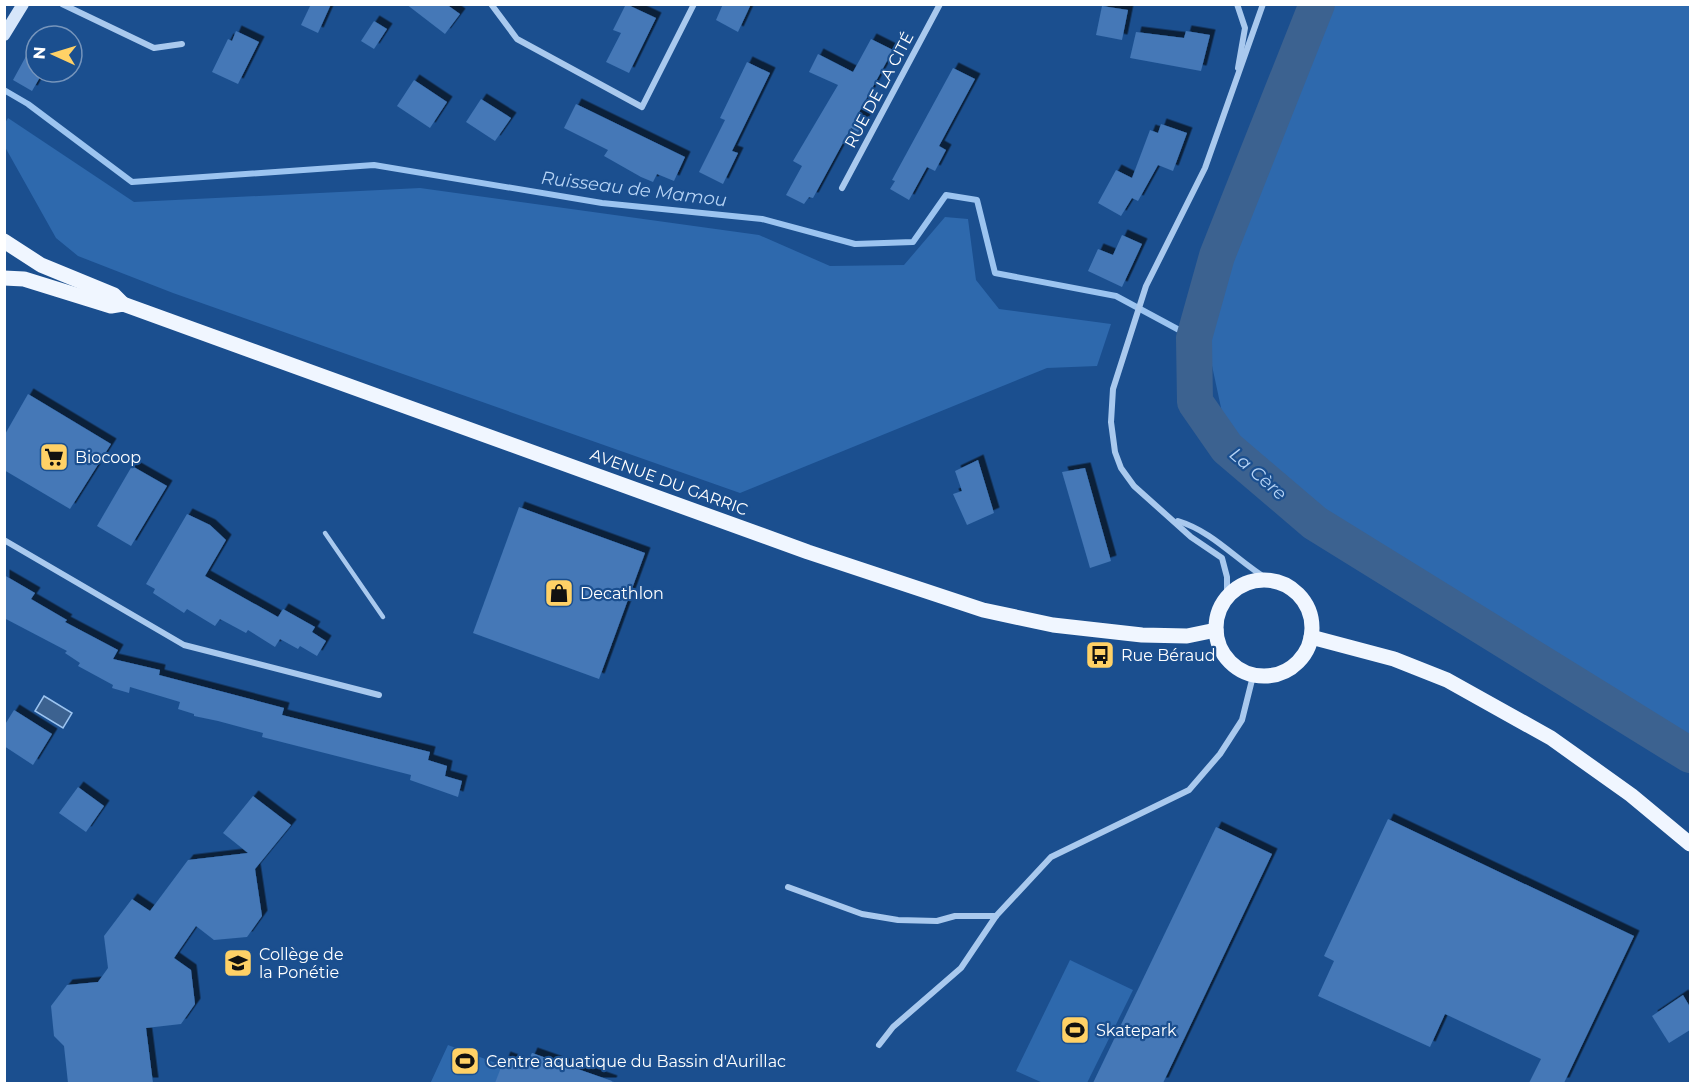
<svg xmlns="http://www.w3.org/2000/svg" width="1695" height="1088" viewBox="0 0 1695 1088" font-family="Montserrat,sans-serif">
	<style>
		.green { fill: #2e69ad }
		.water { fill: #3c6290; stroke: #9cc4f0; stroke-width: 1.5 }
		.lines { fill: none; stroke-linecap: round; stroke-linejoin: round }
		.stream { stroke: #9cc4f0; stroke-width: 6 }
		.river { stroke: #3c6290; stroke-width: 36 }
		.building { fill: #4478b7; filter: url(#shadow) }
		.lane { stroke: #a9c9ee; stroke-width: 4.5 }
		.street { stroke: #a9c9ee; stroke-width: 6 }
		.secondary { stroke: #d6e6fa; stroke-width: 12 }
		.primary { stroke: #f0f6ff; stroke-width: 15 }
		.labels { text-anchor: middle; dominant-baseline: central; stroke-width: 4.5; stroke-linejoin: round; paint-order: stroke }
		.street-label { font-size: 16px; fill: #fff; stroke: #1b4f8f }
		.poi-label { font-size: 16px; fill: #fff; stroke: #1b4f8f; text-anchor: start }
		.water-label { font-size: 18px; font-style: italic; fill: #b5d3f5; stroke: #1b4f8f }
	</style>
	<defs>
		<filter id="shadow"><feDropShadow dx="5.5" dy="-5.5" stdDeviation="0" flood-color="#0009"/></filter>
	</defs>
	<rect width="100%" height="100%" fill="#1b4f8f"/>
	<!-- green -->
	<g class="green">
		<path d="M1323,4L1690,5V750L1340,528L1229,445L1205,333L1247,202Z"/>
		<path d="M8,118L134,202L420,188L759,235L830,266L904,265L945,217L968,219L976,280L999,309L1111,324L1097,366L1047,368L740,493L173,293L78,256L56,238L5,147V123Z"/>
		<path d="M1070,960L1133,990L1087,1083H1043L1016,1071Z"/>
		<path d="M448,1045L501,1065L505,1057L527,1065L532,1053L617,1083L430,1084Z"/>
	</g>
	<!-- water -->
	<path class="water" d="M44,696L72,713L63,728L35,711Z"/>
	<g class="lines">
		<!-- stream -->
		<path class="stream" d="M4,90L28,104L132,182L374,165L602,203L762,219L855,244L913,242L946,195L977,200L995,273L1116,296L1194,338"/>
		<!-- river -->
		<path class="river" d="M1317,4L1217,256L1194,338L1195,402L1227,448L1315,523L1690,755"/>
	</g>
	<!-- building -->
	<g class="building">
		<path d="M311,4H331L318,33L301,25Z"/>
		<path d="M406,4H446L460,14L445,34Z"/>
		<path d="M626,4L656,18L629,73L606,62L621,33L613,30Z"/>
		<path d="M723,4H751L738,32L716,20Z"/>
		<path d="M1102,6L1128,10L1122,40L1096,35Z"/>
		<path d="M374,21L387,29L374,49L361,41Z"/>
		<path d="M236,31L259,42L238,84L212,72L228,39L232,41Z"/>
		<path d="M1186,31L1210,35L1201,71L1130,58L1136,32L1184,38Z"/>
		<path d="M36,38V72H43L32,91L13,80Z"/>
		<path d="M871,39L893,50L858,114L866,118L858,132L851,128L813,198L809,197L804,204L786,195L802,166L793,161L838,85L809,72L818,54L853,72Z"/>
		<path d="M747,62L770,73L732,151L738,153L723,184L699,172L725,120L720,118Z"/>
		<path d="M953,68L975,79L939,146L946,150L935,171L927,167L909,200L890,189L895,181L892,180Z"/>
		<path d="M414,80L447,102L430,128L397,106Z"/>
		<path d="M481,99L511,118L495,141L466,122Z"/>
		<path d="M576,104L685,157L674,181L657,174L653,182L641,177L604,156L608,150L564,128Z"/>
		<path d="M1161,124L1187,133L1173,171L1158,165L1138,201L1132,198L1121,216L1098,203L1116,170L1132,178L1150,130L1158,133Z"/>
		<path d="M1122,235L1142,244L1122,287L1088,271L1098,249L1113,255Z"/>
		<path d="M28,394L111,444L70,509L4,470V436Z"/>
		<path d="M978,460L994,513L967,525L953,494L962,491L955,471Z"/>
		<path d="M132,466L167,486L131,546L97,526Z"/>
		<path d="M1085,468L1111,561L1090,568L1062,472Z"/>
		<path d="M519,507L645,553L599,679L473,633Z"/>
		<path d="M187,514L210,525L226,540L205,576L278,617L283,609L315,627L312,632L326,641L317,656L300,646L298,649L280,639L275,647L248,630L246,633L220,619L215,626L187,609L184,613L153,593L155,589L146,584Z"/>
		<path d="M4,575L35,593L31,599L67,620L65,622L118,650L113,659L160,670L159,675L284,708L282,715L430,752L428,760L447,766L445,776L462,781L458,797L410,780L411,775L262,737L263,733L218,721L194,716V714L178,709L180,702L130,687L129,693L112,688L113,685L78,666L80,663L65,653L67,651L4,618Z"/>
		<path d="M14,710L52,734L33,765L4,746V726Z"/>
		<path d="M78,787L104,806L86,832L59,813Z"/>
		<path d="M253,796L291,825L255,869L262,916L247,937L214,940L196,926L174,958L191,970L195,1004L181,1024L146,1028L153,1083H68L64,1046L54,1036L51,1006L67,985L98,982L108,968L104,936L132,899L150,911L188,860L248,853L223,833Z"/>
		<path d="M1388,819L1634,936L1564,1083H1529L1541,1059L1445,1014L1430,1047L1318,996L1334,961L1324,956Z"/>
		<path d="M1216,827L1272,854L1163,1083H1093Z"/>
		<path d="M1683,995L1690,1007V1030L1669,1043L1652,1016Z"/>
		<path d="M532,1053L612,1081L611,1083H495L505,1057L527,1065Z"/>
	</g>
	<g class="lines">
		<!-- lane -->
		<path class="lane" d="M325,533L383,617"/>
		<!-- street -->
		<g class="street">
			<path d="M62,4L154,48L182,44"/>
			<path d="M491,4L517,39L642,107L694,4"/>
			<path d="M1237,4L1245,28L1238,68"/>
			<path d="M842,188L940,4"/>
			<path d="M1178,521C1214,532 1237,561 1269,580"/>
			<path d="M4,540L184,645L379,695"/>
			<path d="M1227,598V577L1222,558L1191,537L1134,486L1121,468L1115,452L1111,422L1113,389L1146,286L1205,168L1263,4"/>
			<path d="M788,887L862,914L898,920L937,921L955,916H996"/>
			<path d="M879,1045L893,1027L961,968L996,916L1051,857L1189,790L1220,754L1242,720L1253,676"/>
		</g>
		<!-- secondary -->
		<path class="secondary" d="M4,35L23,4"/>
		<!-- primary -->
		<g class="primary">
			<path d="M4,241L41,265L114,295L123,304"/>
			<path d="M4,278L24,279L111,306L123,304L808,552L983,610L1053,625L1142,635L1187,636L1216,630"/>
			<circle cx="1264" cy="628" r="48"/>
			<path d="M1311,637L1394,659L1447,680L1551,738L1631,795L1690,844"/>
		</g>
	</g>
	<!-- icons -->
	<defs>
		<g id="supermarket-square" transform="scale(1.5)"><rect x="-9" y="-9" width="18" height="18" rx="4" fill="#ffd166" stroke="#1b4f8f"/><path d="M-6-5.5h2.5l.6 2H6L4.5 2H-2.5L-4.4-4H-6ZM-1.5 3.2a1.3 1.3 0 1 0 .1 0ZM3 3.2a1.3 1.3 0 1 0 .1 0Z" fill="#111"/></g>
		<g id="shop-square" transform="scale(1.5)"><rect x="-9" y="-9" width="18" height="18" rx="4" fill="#ffd166" stroke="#1b4f8f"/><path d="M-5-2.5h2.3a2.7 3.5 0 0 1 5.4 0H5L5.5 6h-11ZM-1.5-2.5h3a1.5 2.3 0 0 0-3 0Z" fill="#111"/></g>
		<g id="bus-square" transform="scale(1.5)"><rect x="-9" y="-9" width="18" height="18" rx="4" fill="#ffd166" stroke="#1b4f8f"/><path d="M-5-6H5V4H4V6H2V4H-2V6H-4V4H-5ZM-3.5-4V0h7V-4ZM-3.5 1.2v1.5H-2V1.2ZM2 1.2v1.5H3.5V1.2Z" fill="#111"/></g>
		<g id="school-square" transform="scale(1.5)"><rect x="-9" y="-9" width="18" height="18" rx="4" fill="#ffd166" stroke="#1b4f8f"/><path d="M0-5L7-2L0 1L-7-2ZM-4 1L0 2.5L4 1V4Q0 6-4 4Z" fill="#111"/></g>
		<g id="stadium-square" transform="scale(1.5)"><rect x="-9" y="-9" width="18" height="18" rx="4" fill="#ffd166" stroke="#1b4f8f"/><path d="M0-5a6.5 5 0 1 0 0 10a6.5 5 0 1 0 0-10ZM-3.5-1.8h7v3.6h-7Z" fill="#111"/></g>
	</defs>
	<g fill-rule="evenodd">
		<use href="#supermarket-square" x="54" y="457"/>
		<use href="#shop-square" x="559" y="593"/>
		<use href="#bus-square" x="1100" y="655"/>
		<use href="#school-square" x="238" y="963"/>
		<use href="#stadium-square" x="1075" y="1030"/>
		<use href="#stadium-square" x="465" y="1061"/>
	</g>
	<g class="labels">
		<!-- street labels -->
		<g class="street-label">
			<text transform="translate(879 90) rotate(-62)">RUE DE LA CITÉ</text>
			<text transform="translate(669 482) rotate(20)">AVENUE DU GARRIC</text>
		</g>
		<!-- poi labels -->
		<g class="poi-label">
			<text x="75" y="457">Biocoop</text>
			<text x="580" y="593">Decathlon</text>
			<text x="1121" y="655">Rue Béraud</text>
			<text x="259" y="954">Collège de<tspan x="259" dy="18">la Ponétie</tspan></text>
			<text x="1096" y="1030">Skatepark</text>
			<text x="486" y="1061">Centre aquatique du Bassin d'Aurillac</text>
		</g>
		<!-- water labels -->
		<g class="water-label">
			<text transform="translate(634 189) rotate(7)">Ruisseau de Mamou</text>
			<text transform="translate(1258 474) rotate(41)">La Cère</text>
		</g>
	</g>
	<!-- border -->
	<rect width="1695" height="1088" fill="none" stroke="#ffffff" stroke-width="12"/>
	<!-- north arrow -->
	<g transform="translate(54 54) rotate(274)"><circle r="28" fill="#1b4f8f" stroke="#7695bc" stroke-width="1.5"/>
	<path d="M0-4.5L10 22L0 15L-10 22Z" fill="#ffd166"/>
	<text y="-9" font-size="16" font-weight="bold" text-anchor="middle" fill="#ffffff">N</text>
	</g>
</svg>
